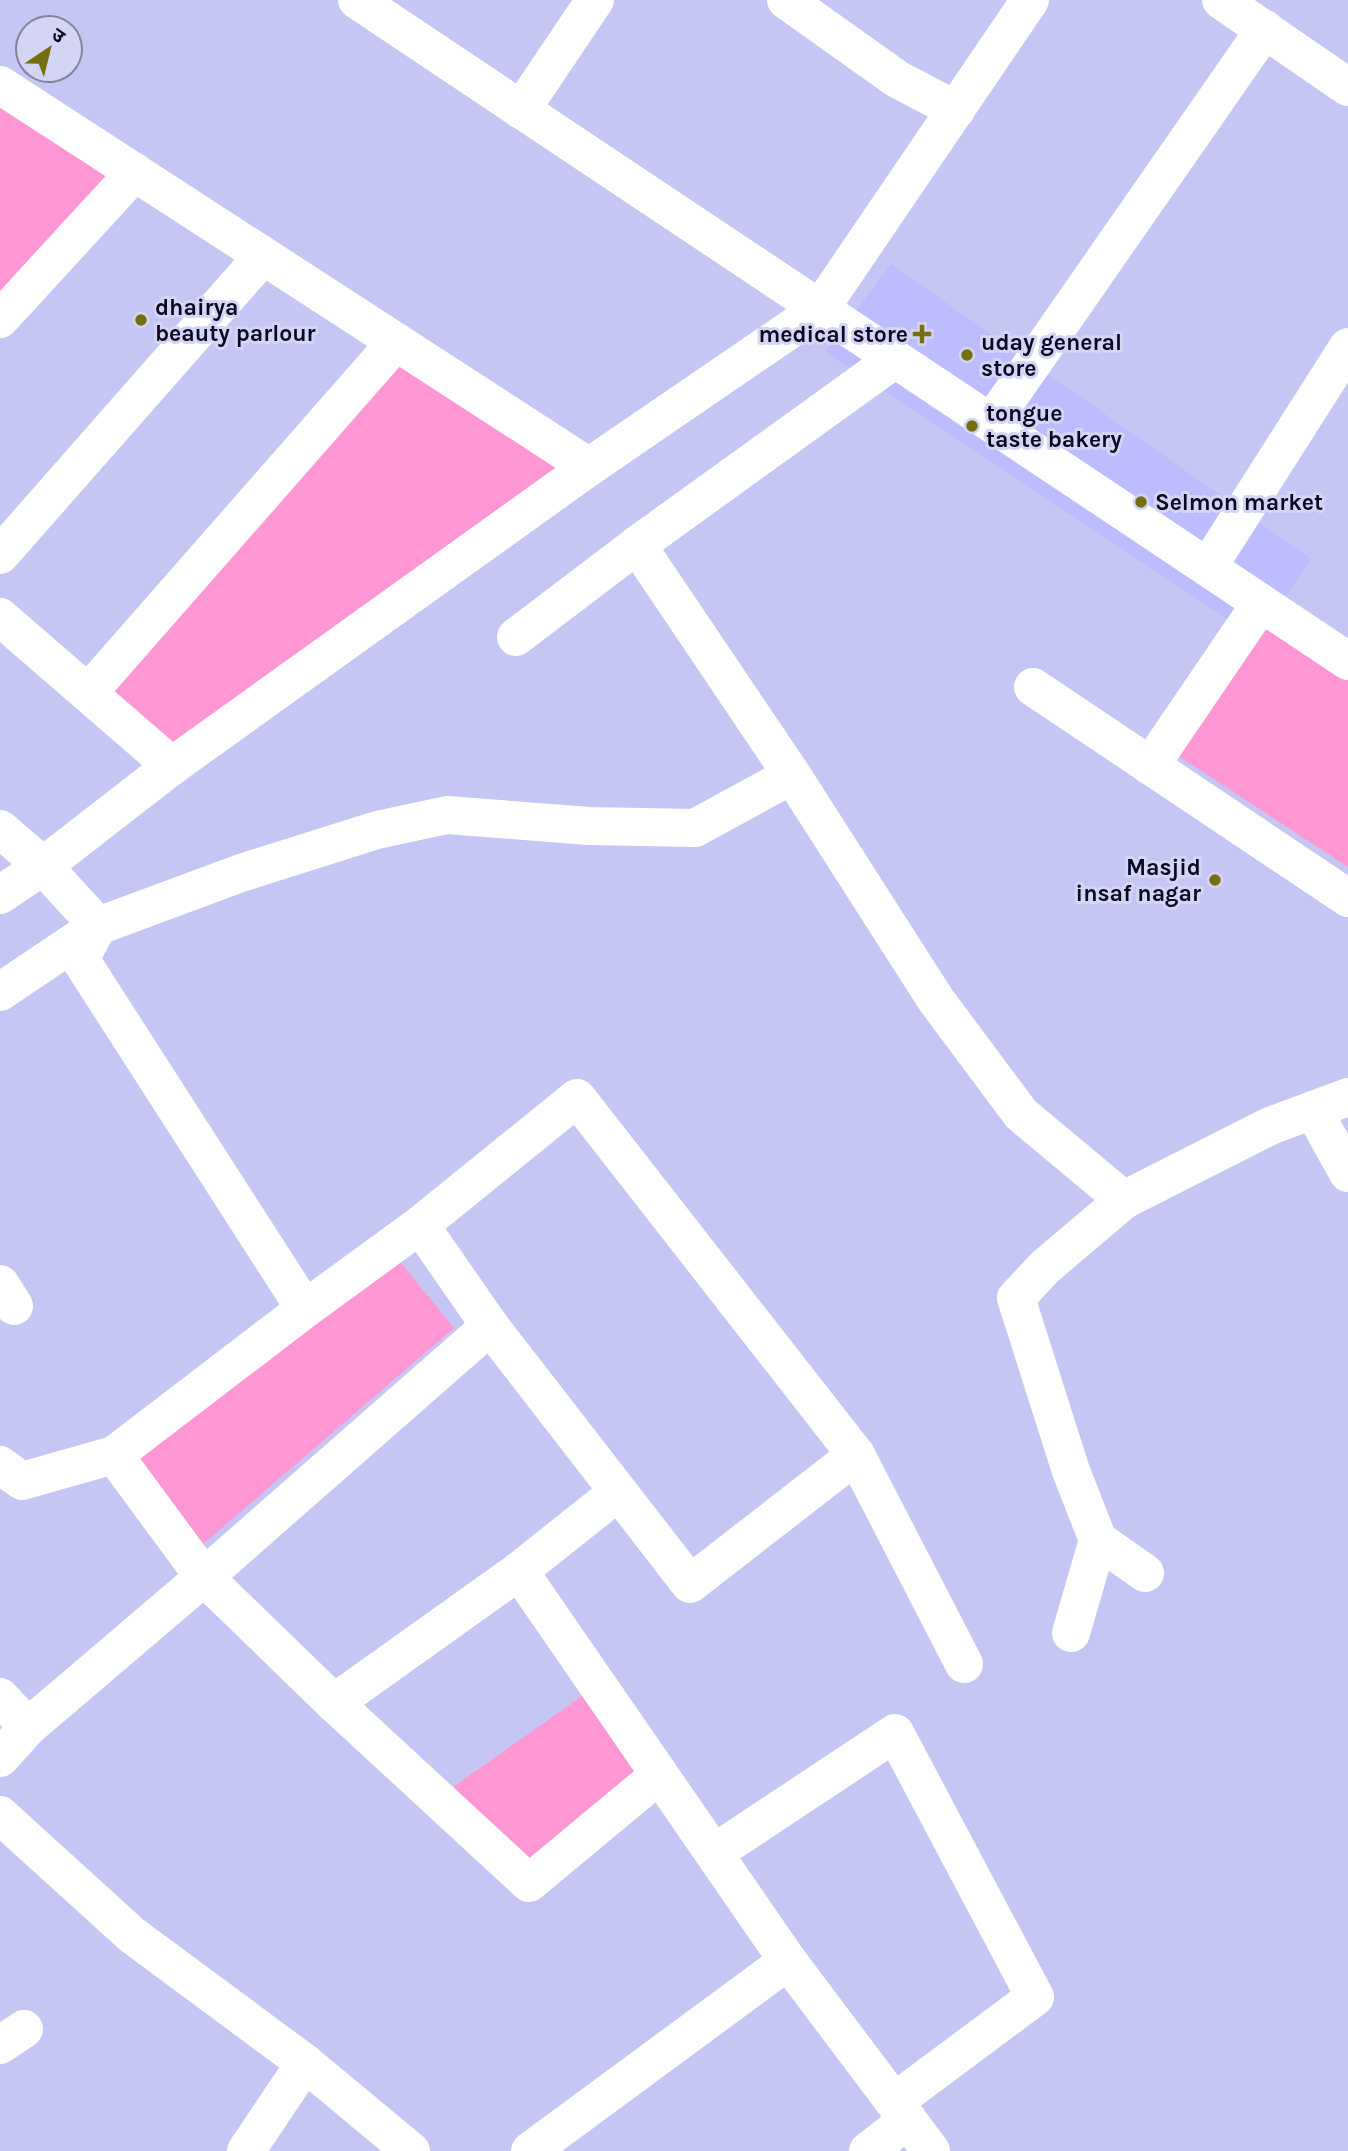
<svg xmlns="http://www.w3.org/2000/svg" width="1348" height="2151" viewBox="0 0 1348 2151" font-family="Karla,'Noto Sans Devanagari',sans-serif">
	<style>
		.built { fill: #bcbcfe }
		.park { fill: #fe97d4 }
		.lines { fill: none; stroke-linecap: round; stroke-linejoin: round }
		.minor { stroke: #fff; stroke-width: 38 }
		.poi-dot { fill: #776f0f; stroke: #d4d5f4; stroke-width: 2.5 }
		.labels { text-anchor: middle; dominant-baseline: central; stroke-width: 6; stroke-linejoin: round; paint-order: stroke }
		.poi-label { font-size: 23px; font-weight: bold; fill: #0b0822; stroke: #d4d5f4; text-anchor: start }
	</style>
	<rect width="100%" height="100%" fill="#c6c6f4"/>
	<!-- built -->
	<path class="built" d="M891,264L1311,559L1257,639L825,352Z"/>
	<!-- park -->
	<g class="park">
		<path d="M0,106L110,178L0,306Z"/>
		<path d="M395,361L561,471L168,762L104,693Z"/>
		<path d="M1268,624L1348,676V867L1174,753Z"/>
		<path d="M393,1253L454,1328L202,1545L134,1454Z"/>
		<path d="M582,1696L641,1772L525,1868L453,1787Z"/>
	</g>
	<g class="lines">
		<!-- minor -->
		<g class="minor">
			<path d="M357,0L1348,661"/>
			<path d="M786,0L897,79L956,110"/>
			<path d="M1221,0L1348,87"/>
			<path d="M0,85L589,467L820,309L1030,0"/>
			<path d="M521,110L595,0"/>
			<path d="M0,319L135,172"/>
			<path d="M991,423L1265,29"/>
			<path d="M637,545L792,775"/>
			<path d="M0,555L263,256"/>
			<path d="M1208,567L1348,347"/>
			<path d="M0,617L172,766"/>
			<path d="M516,637L637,545L895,359"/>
			<path d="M1033,687L1348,898"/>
			<path d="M88,693L396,342"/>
			<path d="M1150,766L1261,603"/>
			<path d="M0,829L43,866L98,926"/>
			<path d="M0,895L43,866L172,766L589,467"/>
			<path d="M98,926L80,959L305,1309L420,1225L577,1098L856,1455L964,1664"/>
			<path d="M0,992L98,926L241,873L377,830L447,815L589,826L695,828L792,775L936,1000L1021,1114L1124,1200L1270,1126L1348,1097"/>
			<path d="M1313,1110L1348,1173"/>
			<path d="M1124,1200L1045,1267L1016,1298L1071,1471L1098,1540L1145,1573"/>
			<path d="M420,1225L490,1326L690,1584L856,1455"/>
			<path d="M0,1284L14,1306"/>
			<path d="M305,1309L114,1455L204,1577L334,1703L529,1883L659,1775"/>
			<path d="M0,1465L22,1481L114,1455"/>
			<path d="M1071,1633L1098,1540"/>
			<path d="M0,1697L28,1727L0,1758"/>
			<path d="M334,1703L519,1571"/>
			<path d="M28,1727L204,1577L490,1326"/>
			<path d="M0,1815L132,1935L305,2063L411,2151"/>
			<path d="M714,1853L895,1733L1035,1997L894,2102"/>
			<path d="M788,1961L931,2151"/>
			<path d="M0,2045L24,2029"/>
			<path d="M246,2151L305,2063"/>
			<path d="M530,2151L788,1961L519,1571L618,1492"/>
			<path d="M868,2151L908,2120"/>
		</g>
	</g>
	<!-- markers -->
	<g class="poi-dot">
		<circle cx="141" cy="320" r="7"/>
		<path d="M918.5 323.5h7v7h7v7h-7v7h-7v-7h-7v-7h7z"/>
		<circle cx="967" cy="355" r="7"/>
		<circle cx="972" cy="426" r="7"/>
		<circle cx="1141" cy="502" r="7"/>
		<circle cx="1215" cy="880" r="7"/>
	</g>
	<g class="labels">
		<!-- poi labels -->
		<g class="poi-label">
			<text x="155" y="307">dhairya<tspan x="155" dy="26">beauty parlour</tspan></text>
			<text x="908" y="334" text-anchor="end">medical store</text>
			<text x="981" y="342">uday general<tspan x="981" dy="26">store</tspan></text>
			<text x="986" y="413">tongue<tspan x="986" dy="26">taste bakery</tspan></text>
			<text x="1155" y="502">Selmon market</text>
			<text x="1201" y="867" text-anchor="end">Masjid<tspan x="1201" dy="26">insaf nagar</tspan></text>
		</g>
	</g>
	<!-- north arrow -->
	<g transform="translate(49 49) rotate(35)"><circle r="33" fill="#d4d5f4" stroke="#8483a0" stroke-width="2"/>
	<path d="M0-5L12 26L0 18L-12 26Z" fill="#776f0f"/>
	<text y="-10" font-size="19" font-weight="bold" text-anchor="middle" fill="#0b0822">उ</text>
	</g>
</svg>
